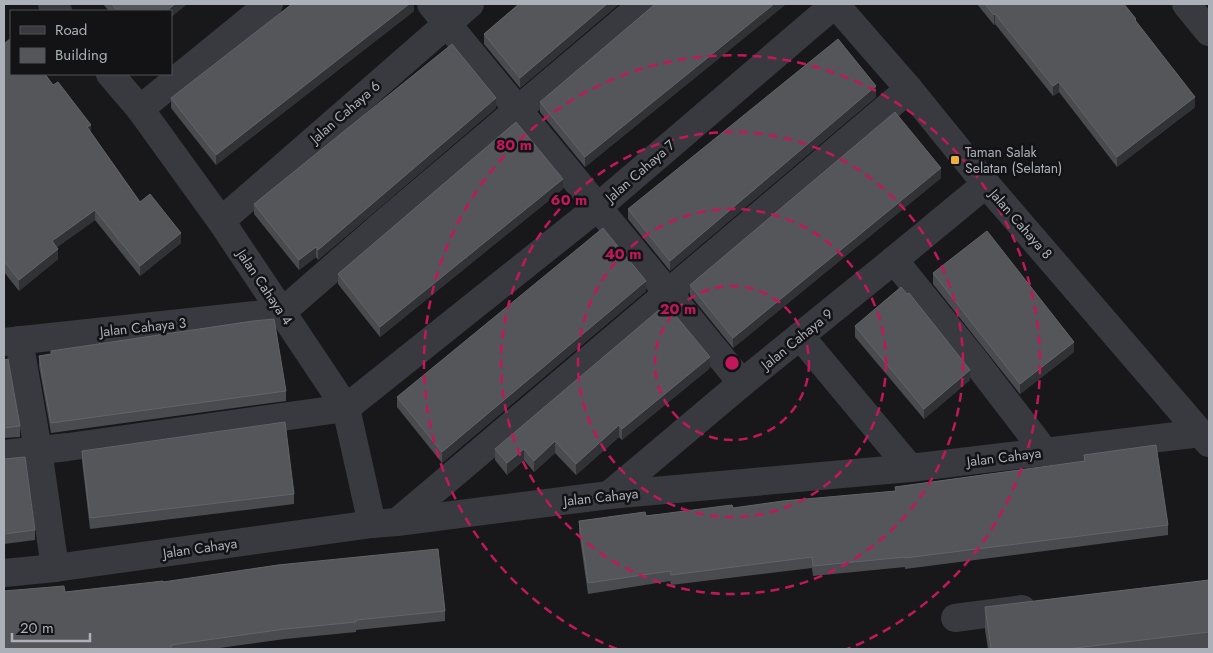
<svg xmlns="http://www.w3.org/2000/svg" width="1213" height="653" viewBox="0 0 1213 653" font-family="Jost,sans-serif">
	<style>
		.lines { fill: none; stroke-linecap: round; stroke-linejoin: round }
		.minor { stroke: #393a3f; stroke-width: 28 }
		.wall { fill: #494b4f }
		.shaded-wall { fill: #313235 }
		.building { fill: #54565a; stroke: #626469 }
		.ring { fill: none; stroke: #c2185b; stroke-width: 2.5; stroke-dasharray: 9 6 }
		.poi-dot { fill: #edae3e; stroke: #131315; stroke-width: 2 }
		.labels { text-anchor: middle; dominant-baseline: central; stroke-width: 5; stroke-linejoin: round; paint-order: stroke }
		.street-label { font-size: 14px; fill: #abb0b9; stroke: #131315 }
		.poi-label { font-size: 14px; fill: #abb0b9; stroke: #131315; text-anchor: start }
		.centre { fill: #c2185b; stroke: #131315; stroke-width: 2.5 }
		.ring-label { font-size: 15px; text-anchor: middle; font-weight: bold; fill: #c2185b; stroke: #131315; stroke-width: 5; stroke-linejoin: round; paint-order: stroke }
	</style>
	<rect width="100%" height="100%" fill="#18181a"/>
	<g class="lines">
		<!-- minor -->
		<g class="minor">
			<path d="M52,4L58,11"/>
			<path d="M431,4L742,383"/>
			<path d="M835,4L909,89L986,184L1209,443"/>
			<path d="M1186,4L1209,32"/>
			<path d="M110,74L140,109L221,221L346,408L372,524"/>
			<path d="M140,109L269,4"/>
			<path d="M221,221L470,4"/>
			<path d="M894,260L972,357L1045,452"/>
			<path d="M800,336L910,468"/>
			<path d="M19,340L38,450L55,568"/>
			<path d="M4,342L282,312L391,217L643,4"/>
			<path d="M4,454L68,447L346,408L598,207L835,4"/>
			<path d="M609,495L742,383L894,260L986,184"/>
			<path d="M397,522L909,89"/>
			<path d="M4,573L55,568L372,524L397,522L609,495L910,468L1201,433"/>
			<path d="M955,618L1022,609"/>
		</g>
	</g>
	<!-- wall -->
	<g class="wall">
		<path d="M103,4H187L171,17V11H109Z"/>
		<path d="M414,4V11L216,165L171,108V98Z"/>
		<path d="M519,4H619L520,88L484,44V34Z"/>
		<path d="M654,4H786L585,167L540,112V102L653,6Z"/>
		<path d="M977,4H1124L1195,107L1117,167L1059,92L1053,96L995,24L994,25Z"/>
		<path d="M4,44L53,85L91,132L140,202L181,243L140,276L95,220L57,247L58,259L19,291L4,272Z"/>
		<path d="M876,97L670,271L628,219V209Z"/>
		<path d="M496,108L318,260L316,257L299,270L254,214V204Z"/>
		<path d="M941,178L733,348L690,295V285Z"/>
		<path d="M563,189L380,337L338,284V274Z"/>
		<path d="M933,273L1074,352L1020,394L933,284Z"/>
		<path d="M646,291L442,463L397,407V397Z"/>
		<path d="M855,326L970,380L924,419L855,337Z"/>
		<path d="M51,351L286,391V401L51,433L39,366V356L51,354Z"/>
		<path d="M4,360L20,426V437L4,438Z"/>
		<path d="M710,368L622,440L619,437L576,475L555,453L534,472L524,460L507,475L495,460V449Z"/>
		<path d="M82,451L294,494V504L90,529L82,461Z"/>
		<path d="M1084,455L1168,525V535L905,569V567L813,576L812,568L671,585L670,581L588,594L579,532V521L733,508L895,491V487L1084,461Z"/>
		<path d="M4,459L35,530V540L4,544Z"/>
		<path d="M1209,580V649H988L985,630V607Z"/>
		<path d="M163,582L445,611V621L356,630V632L285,639L212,649H4L65,592Z"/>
	</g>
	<!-- shaded-wall -->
	<g class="shaded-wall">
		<path d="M175,4H187L171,17V11H166Z"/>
		<path d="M409,4H414V11L216,165V155Z"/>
		<path d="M607,4H619L520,88V78Z"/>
		<path d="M774,4H786L585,167V157Z"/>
		<path d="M995,14V24L994,25V15Z"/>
		<path d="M1059,82V92L1053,96V86Z"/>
		<path d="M876,86V97L670,271V261Z"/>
		<path d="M1195,97V107L1117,167V157Z"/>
		<path d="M496,98V108L318,260V250Z"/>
		<path d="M91,125V135L87,127Z"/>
		<path d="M941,168V178L733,348V338Z"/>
		<path d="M563,179V189L380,337V327Z"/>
		<path d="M95,210V220L52,251V241Z"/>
		<path d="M181,233V243L140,276V266Z"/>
		<path d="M316,247V257L299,270V260Z"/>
		<path d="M58,249V259L19,291V280Z"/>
		<path d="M646,281V291L442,463V452Z"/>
		<path d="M1074,342V352L1020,394V384Z"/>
		<path d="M710,357V368L622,440V429Z"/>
		<path d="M970,370V380L924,419V409Z"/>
		<path d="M619,425V437L576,475V464Z"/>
		<path d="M555,441V453L534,472V461Z"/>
		<path d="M524,449V460L507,475V463Z"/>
	</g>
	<!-- building -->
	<g class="building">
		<path d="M112,4H175L166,11H118Z"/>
		<path d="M292,4H409L216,155L171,98Z"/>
		<path d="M519,4H607L520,78L484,34Z"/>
		<path d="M654,4H774L585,157L540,102L653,6Z"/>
		<path d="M985,4H1124L1136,19L1135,20L1195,97L1117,157L1059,82L1053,86L995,14L994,15Z"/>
		<path d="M11,38V74H45L53,85L58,82L91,125L87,127L140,202L150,194L181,233L140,266L95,210L52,241L58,249L19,280L4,261V44Z"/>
		<path d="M838,39L876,86L670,261L628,209Z"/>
		<path d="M452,44L496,98L318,250L316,247L299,260L254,204Z"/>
		<path d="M895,112L941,168L733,338L690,285Z"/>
		<path d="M516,122L563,179L380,327L338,274Z"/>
		<path d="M603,228L646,281L442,452L397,397Z"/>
		<path d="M987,231L1074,342L1020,384L933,273Z"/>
		<path d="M901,287L907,294L909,293L970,370L924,409L855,326Z"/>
		<path d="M666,304L710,357L622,429L619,425L576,464L555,441L534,461L524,449L507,463L495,449Z"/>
		<path d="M274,319L286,391L51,423L39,356L51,354V351L253,321Z"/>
		<path d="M8,359L20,426L4,428V360Z"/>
		<path d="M285,422L294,494L90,518L82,451Z"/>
		<path d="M1156,445L1168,525L905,558V557L813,566L812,557L671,575L670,571L588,583L579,521L645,512L646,516L732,505L733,508L783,501L896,491L895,487L1085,461L1084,455Z"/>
		<path d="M25,457L35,530L4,534V459Z"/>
		<path d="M438,549L445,611L356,620V622L285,629L171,645V649H4V591L64,586L65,592L163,581V582L278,565Z"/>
		<path d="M1209,580V632L1067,649H991L985,607Z"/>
	</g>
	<!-- distance rings -->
	<g class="ring">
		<circle cx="732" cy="363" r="77"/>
		<circle cx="732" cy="363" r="154"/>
		<circle cx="732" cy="363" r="231"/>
		<path d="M617 649A308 308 0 1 1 847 649"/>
	</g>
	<!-- markers -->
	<rect class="poi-dot" x="950" y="155" width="10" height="10" rx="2.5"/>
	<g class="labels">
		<!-- street labels -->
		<g class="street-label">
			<text transform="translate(345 112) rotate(-41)">Jalan Cahaya 6</text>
			<text transform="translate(640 171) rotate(-41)">Jalan Cahaya 7</text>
			<text transform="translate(1021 224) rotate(49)">Jalan Cahaya 8</text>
			<text transform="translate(265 287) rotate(56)">Jalan Cahaya 4</text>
			<text transform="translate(143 327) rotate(-6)">Jalan Cahaya 3</text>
			<text transform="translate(797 339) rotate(-39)">Jalan Cahaya 9</text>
			<text transform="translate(1004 457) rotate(-7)">Jalan Cahaya</text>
			<text transform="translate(601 497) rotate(-6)">Jalan Cahaya</text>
			<text transform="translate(200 548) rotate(-8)">Jalan Cahaya</text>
		</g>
		<!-- poi labels -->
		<g class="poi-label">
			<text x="965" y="152">Taman Salak<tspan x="965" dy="16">Selatan (Selatan)</tspan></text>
		</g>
	</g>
	<circle cx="732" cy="363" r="8" class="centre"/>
	<g class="ring-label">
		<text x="514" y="150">80 m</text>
		<text x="569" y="205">60 m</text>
		<text x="623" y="259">40 m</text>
		<text x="678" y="314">20 m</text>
	</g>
	<!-- border -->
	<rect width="1213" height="653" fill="none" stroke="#abb0b9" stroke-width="10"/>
	<!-- legend -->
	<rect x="10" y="10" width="162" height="65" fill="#131315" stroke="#505257"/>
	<rect x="20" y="26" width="25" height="8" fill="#393a3f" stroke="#505257"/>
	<text x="55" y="35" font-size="15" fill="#abb0b9">Road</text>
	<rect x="20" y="48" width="25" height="15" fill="#54565a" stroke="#505257"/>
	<text x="55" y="60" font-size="15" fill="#abb0b9">Building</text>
	<!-- scale -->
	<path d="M12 633v8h78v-8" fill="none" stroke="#abb0b9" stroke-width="2.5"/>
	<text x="20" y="633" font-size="15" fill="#abb0b9" stroke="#131315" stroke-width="4" paint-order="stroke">20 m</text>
</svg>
